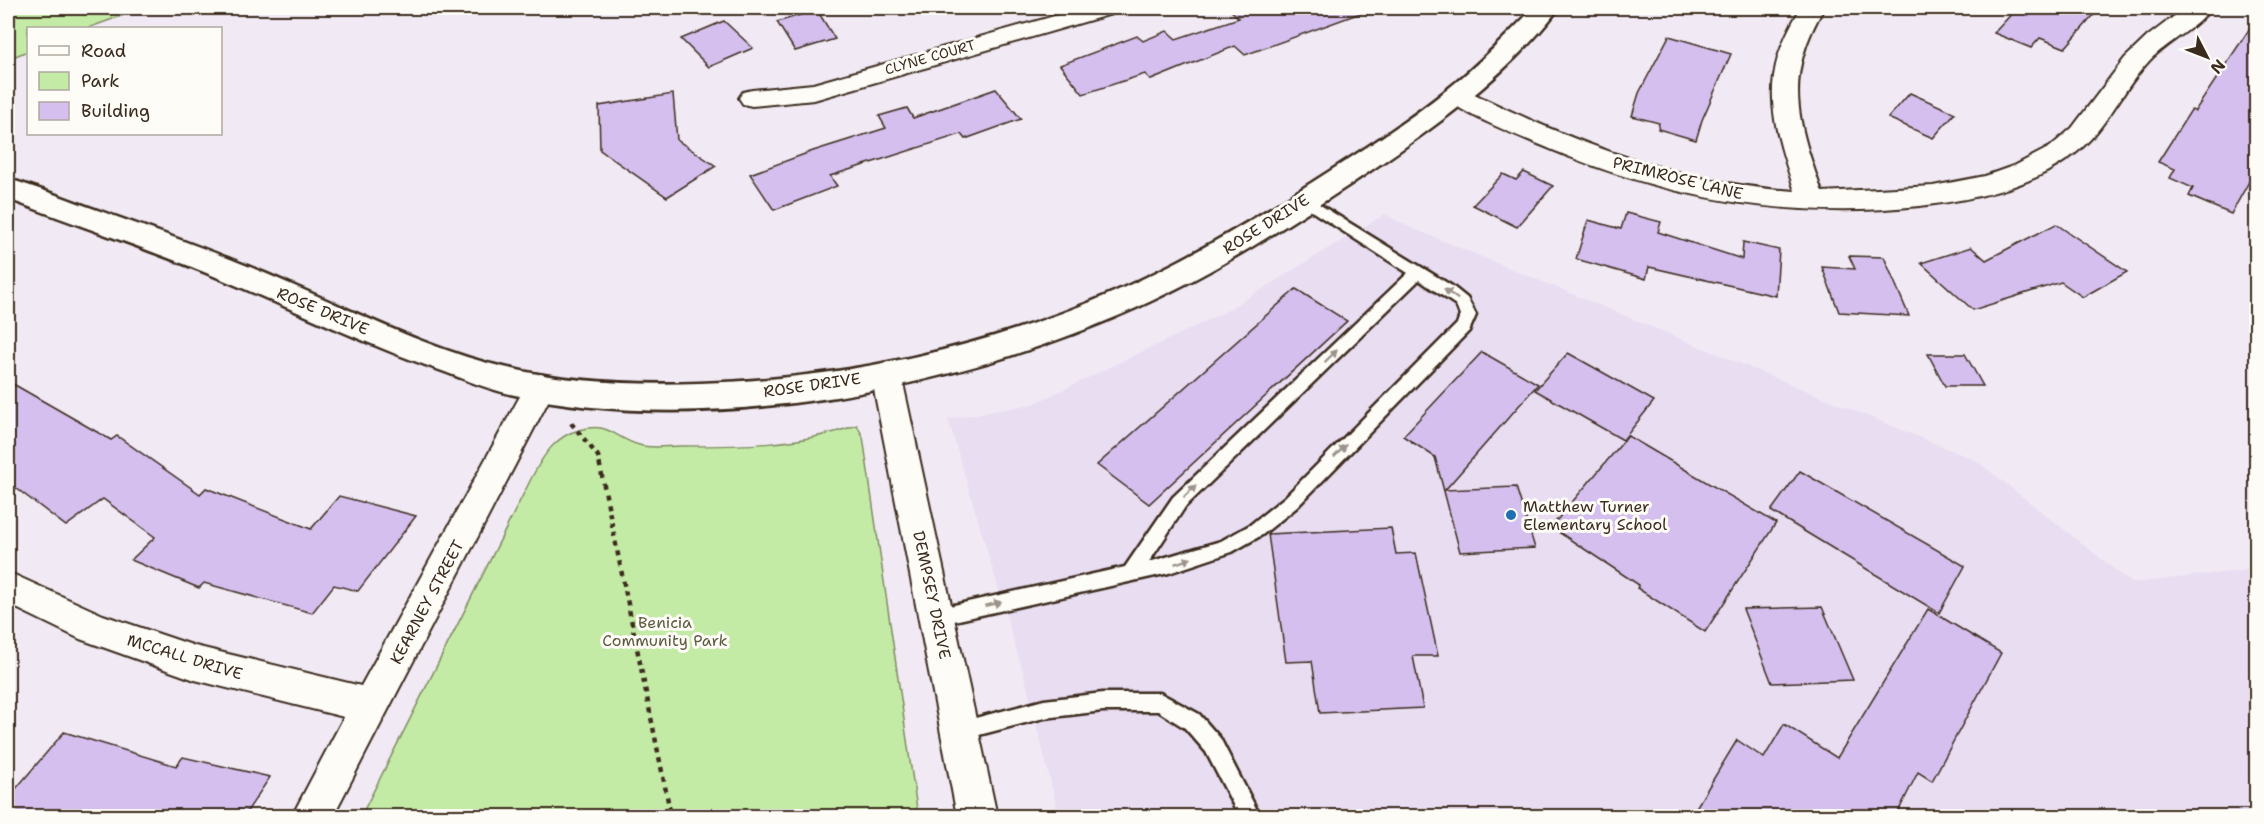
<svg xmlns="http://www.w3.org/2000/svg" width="2264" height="824" viewBox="0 0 2264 824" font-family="'Shantell Sans',sans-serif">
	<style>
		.built { fill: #e9ddf2 }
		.green { fill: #c4eba6; stroke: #808a62; stroke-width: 1.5 }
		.building { fill: #d5bfee; stroke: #3b2a1e; stroke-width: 1.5 }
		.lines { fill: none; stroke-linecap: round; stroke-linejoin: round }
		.lane-casing { stroke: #3b2a1e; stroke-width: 5 }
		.street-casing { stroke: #3b2a1e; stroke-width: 4 }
		.secondary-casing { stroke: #3b2a1e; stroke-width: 5 }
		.path { stroke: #3b2a1e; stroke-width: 4.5; stroke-dasharray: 5 5; stroke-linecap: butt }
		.lane { fill: #fdfcf7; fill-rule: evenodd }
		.street { fill: #fdfcf7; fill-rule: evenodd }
		.secondary { fill: #fdfcf7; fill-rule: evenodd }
		.oneway { fill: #9c938a }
		.poi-dot { fill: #1f6fb2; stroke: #fdfcf7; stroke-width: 2 }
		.labels { text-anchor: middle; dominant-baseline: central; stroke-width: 6; stroke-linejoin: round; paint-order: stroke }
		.far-street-label { font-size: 14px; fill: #3b2a1e; stroke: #fdfcf7 }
		.street-label { font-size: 16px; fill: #3b2a1e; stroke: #fdfcf7 }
		.poi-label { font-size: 16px; fill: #3b2a1e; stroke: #fdfcf7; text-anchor: start }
		.park-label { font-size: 16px; fill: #5d5a40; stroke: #fdfcf7 }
	</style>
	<rect width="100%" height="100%" fill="#f1eaf4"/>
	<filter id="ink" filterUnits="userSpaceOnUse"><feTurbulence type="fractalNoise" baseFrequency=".0167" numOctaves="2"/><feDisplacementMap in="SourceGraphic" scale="12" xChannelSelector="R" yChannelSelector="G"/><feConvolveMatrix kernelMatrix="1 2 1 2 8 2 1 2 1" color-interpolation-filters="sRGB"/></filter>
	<g filter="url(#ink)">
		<!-- built -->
		<path class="built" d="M1385,214L1407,226L1977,461L2132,583L2256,569V816H1059L1026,682L948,419L1033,404L1221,314Z"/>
		<!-- green -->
		<g class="green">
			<path d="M8,8H143L88,28H28V51L8,59Z"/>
			<path d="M857,425L863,437L918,816H361L532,477C543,456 555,436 579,430C609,421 614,438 639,445C650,449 668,446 680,446C740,446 800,446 857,425Z"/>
		</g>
		<!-- building -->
		<g class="building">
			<path d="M1228,8H1366V11L1245,55L1235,46L1151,80L1145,74L1083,94L1060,65L1137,36L1143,41L1167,31L1176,39L1239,18Z"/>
			<path d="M2017,8H2100L2065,48L2040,38L2031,48L1994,33Z"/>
			<path d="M817,10L835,39L795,51L777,22Z"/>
			<path d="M2256,19V169L2231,214L2189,196L2193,188L2170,178L2175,169L2158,162L2191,110L2195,111Z"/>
			<path d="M724,21L753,48L709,67L681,39Z"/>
			<path d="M1669,36L1731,54L1702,120L1696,140L1658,129L1659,123L1632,116L1639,93Z"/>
			<path d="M996,89L1021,119L965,139L961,134L830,176L837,186L774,210L750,174L813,151L886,128L879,116L907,108L913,118Z"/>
			<path d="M1910,93L1955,113L1933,138L1888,118Z"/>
			<path d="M673,94L677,140L716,166L667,197L600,150L599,106Z"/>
			<path d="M1524,172L1553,186L1517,227L1473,205L1503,174L1516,180Z"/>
			<path d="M1626,213L1661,222L1658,232L1742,259L1743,242L1779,250L1776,296L1649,267L1646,279L1576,259L1588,220L1621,229Z"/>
			<path d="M2056,224L2127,272L2083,297L2061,282L1973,310L1921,263L1971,247L1986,260Z"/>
			<path d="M1849,256L1884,257L1909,316L1839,312L1822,267L1855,269Z"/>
			<path d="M1296,289L1347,321L1149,504L1097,465Z"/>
			<path d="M1482,352L1538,384L1445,490L1516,487L1535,548L1460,552L1435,457L1403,436Z"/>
			<path d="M1568,353L1654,401L1623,440L1535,390Z"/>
			<path d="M1928,354H1965L1983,386H1945Z"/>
			<path d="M8,381L111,440L117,436L200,494L206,488L311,529L339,496L416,516L358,591L334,585L312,613L204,583L199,588L131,560L155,537L103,499L66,526L8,482Z"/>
			<path d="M1628,436L1776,523L1705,632L1637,588L1639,585L1551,527Z"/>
			<path d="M1800,471L1965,566L1939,613L1771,511Z"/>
			<path d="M1391,528L1396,554L1416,553L1438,656H1413L1423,708L1320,713L1312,661L1286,662L1268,534Z"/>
			<path d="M1822,607L1853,680L1772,683L1743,609Z"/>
			<path d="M1928,609L2001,653L1932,781L1918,772L1896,816H1691L1737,740L1764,758L1784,724L1837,758Z"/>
			<path d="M64,732L176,766L183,757L270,777L244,816H8V798Z"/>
		</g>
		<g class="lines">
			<!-- lane casing -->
			<g class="lane-casing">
				<g id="lane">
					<path d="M1304,195L1452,286L1467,298L1476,315L1469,331L1297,507L1262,535L1232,552L1169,573L936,625L929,623L927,617L929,611L936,609L1125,567L1173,497L1408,273L1299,203L1297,200L1299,197ZM1419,280L1456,305L1460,315L1457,324L1285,497L1250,525L1221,541L1149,562L1185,507Z"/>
					<path d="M1103,693H1160L1199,714L1220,738L1260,816H1239L1206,752L1185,728L1158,711H1103L1044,718L960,740L953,738L950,731L953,724L960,722L1044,700Z"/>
				</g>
			</g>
			<!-- street casing -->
			<g class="street-casing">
				<g id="street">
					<path d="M1083,8H1119L1115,13L814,100L752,106L743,104L739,98L743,92L752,90L813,84Z"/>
					<path d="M1801,8H1824C1783,78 1797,120 1822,192L1933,186L1985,176L2016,165L2050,147L2072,128L2125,58L2148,36L2185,8H2211C2196,29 2167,42 2149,61C2120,92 2105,133 2069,158C2026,189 1971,200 1920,206C1799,219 1683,202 1570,157C1546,147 1456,113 1444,96L1448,90L1457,88L1466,90C1571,141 1677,184 1795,191C1771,119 1758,77 1801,8Z"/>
					<path d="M886,362L897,366L901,374L997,816H957L871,374L875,366Z"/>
					<path d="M541,374L552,378L556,386L333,816H292L344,717L195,680L80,639L8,604V572L103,615L195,646L361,686L530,378Z"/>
				</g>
			</g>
			<!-- secondary casing -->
			<g class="secondary-casing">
				<path id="secondary" d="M1534,8H1559C1505,80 1425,134 1351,184C1282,229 1212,274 1136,308C955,390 706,438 510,394C488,389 466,380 445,372C375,348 308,316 240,287C164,254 85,228 8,199V179C40,188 71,201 103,212C166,234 229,257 290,284C360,314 435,352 508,368C571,383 636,385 700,383C841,379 984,349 1114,292C1183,262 1248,223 1311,183C1358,153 1406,123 1449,88C1479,64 1507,35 1534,8Z"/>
			</g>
			<!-- path -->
			<path class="path" d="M571,423L598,456L671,816"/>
			<!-- lane -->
			<use href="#lane" class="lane"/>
			<!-- street -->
			<use href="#street" class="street"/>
			<!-- secondary -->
			<use href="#secondary" class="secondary"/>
		</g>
		<!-- one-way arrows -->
		<defs><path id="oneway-solid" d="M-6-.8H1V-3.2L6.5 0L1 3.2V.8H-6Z" transform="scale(1.5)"/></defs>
		<g class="oneway">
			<use href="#oneway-solid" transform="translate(1451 294) rotate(-143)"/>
			<use href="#oneway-solid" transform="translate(1331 356) rotate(-44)"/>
			<use href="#oneway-solid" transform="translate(1340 451) rotate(-45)"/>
			<use href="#oneway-solid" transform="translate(1190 491) rotate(-44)"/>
			<use href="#oneway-solid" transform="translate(1183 561) rotate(-18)"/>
			<use href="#oneway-solid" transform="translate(993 604) rotate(-13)"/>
		</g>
	</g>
	<!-- markers -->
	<circle class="poi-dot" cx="1511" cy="515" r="6"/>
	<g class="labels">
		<!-- far-street labels -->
		<g class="far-street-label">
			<text transform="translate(930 57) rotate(-16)">CLYNE COURT</text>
		</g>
		<!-- street labels -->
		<g class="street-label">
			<text transform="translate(1678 178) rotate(14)">PRIMROSE LANE</text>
			<text transform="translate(1266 224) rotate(-32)">ROSE DRIVE</text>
			<text transform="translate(323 311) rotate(23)">ROSE DRIVE</text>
			<text transform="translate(812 385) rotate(-8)">ROSE DRIVE</text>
			<text transform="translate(932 595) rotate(78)">DEMPSEY DRIVE</text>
			<text transform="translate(427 602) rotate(-62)">KEARNEY STREET</text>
			<text transform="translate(185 657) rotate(17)">MCCALL DRIVE</text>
		</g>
		<!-- poi labels -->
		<g class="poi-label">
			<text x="1523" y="506">Matthew Turner<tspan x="1523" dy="18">Elementary School</tspan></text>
		</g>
		<!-- park labels -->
		<g class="park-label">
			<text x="665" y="622">Benicia<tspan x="665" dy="18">Community Park</tspan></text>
		</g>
	</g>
	<!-- margin -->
	<rect width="2264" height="824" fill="none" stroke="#fdfcf7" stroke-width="30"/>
	<rect x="15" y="15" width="2234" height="794" fill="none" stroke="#3b2a1e" stroke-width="2" filter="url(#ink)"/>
	<!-- legend -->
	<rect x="27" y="27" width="195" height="108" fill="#fdfcf7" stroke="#afa8a0" stroke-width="1.5"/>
	<rect x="39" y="46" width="30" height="9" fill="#fdfcf7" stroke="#afa8a0" stroke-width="1.5"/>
	<text x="81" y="57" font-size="18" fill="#3b2a1e">Road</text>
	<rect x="39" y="72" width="30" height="18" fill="#c4eba6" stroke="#afa8a0" stroke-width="1.5"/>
	<text x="81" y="87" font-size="18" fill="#3b2a1e">Park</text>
	<rect x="39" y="102" width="30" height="18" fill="#d5bfee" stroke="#afa8a0" stroke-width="1.5"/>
	<text x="81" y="117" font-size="18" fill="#3b2a1e">Building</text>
	<!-- north arrow -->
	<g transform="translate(2207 57) rotate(132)" stroke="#fdfcf7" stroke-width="4.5" paint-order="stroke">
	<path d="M0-4.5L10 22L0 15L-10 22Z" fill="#3b2a1e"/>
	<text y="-9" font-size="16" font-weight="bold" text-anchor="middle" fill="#3b2a1e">N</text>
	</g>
</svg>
